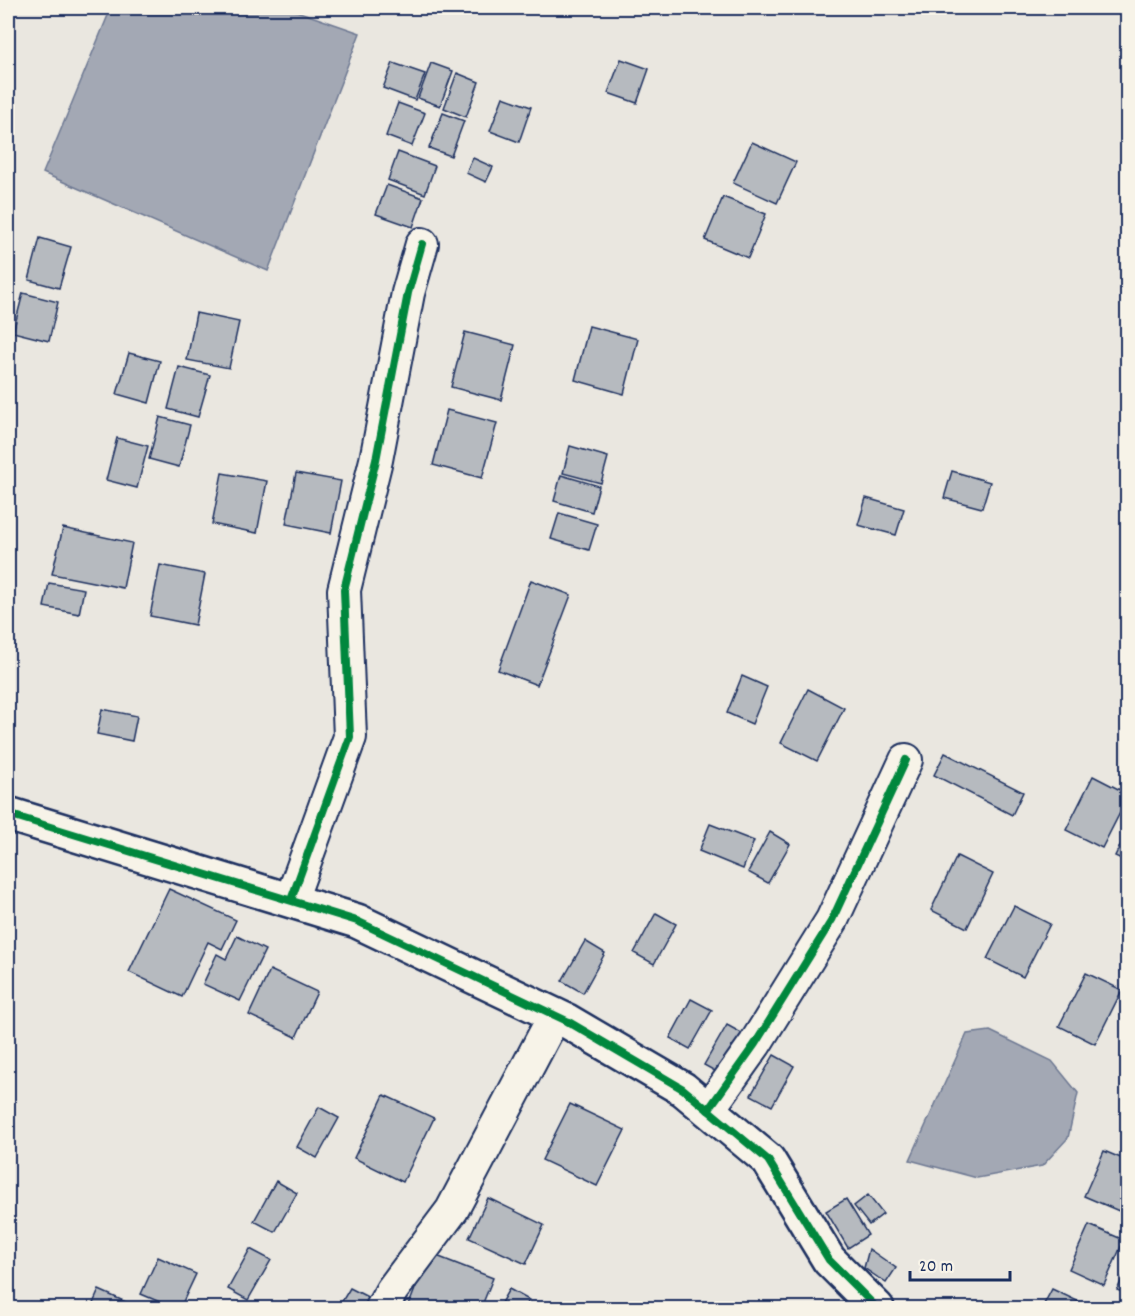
<svg xmlns="http://www.w3.org/2000/svg" width="1135" height="1316" viewBox="0 0 1135 1316" font-family="Dekko,sans-serif">
	<style>
		.water { fill: #a3a8b4; stroke: #6d7892; stroke-width: 1.5 }
		.building { fill: #b6babf; stroke: #1b2f5e; stroke-width: 1.5 }
		.lines { fill: none; stroke-linecap: round; stroke-linejoin: round }
		.minor-casing { stroke: #1b2f5e; stroke-width: 36 }
		.tertiary-casing { stroke: #1b2f5e; stroke-width: 38 }
		.minor { stroke: #f7f3e8; stroke-width: 32 }
		.tertiary { stroke: #f7f3e8; stroke-width: 33 }
		.cycleway-casing { stroke: #f7f3e8; stroke-width: 11 }
		.cycleway { stroke: #00873e; stroke-width: 8 }
	</style>
	<rect width="100%" height="100%" fill="#eae7e0"/>
	<filter id="ink" filterUnits="userSpaceOnUse"><feTurbulence type="fractalNoise" baseFrequency=".0167" numOctaves="2"/><feDisplacementMap in="SourceGraphic" scale="12" xChannelSelector="R" yChannelSelector="G"/><feConvolveMatrix kernelMatrix="1 2 1 2 8 2 1 2 1" color-interpolation-filters="sRGB"/></filter>
	<g filter="url(#ink)">
		<!-- water -->
		<g class="water">
			<path d="M111,8H288L360,33L268,271L43,173Z"/>
			<path d="M990,1031L1052,1061L1078,1093L1068,1138L1042,1166L977,1178L910,1160L967,1034Z"/>
		</g>
		<!-- building -->
		<g class="building">
			<path d="M621,59L649,69L637,103L608,93Z"/>
			<path d="M393,63L425,74L415,100L383,88Z"/>
			<path d="M431,63L453,71L440,106L418,98Z"/>
			<path d="M457,73L479,82L466,117L444,108Z"/>
			<path d="M503,97L531,107L519,142L490,131Z"/>
			<path d="M398,103L425,113L412,146L386,136Z"/>
			<path d="M443,113L464,121L451,156L429,148Z"/>
			<path d="M752,142L796,162L777,203L733,183Z"/>
			<path d="M398,152L435,166L425,194L388,180Z"/>
			<path d="M473,158L493,167L486,182L466,173Z"/>
			<path d="M387,185L423,198L413,227L376,214Z"/>
			<path d="M723,197L766,214L748,258L705,240Z"/>
			<path d="M40,238L71,247L59,288L29,280Z"/>
			<path d="M23,293L58,302L49,341L13,332Z"/>
			<path d="M196,313L239,322L229,368L187,360Z"/>
			<path d="M589,326L638,339L624,394L575,380Z"/>
			<path d="M465,332L515,345L501,400L451,387Z"/>
			<path d="M129,353L160,361L149,403L117,394Z"/>
			<path d="M179,367L210,375L198,417L168,409Z"/>
			<path d="M447,410L497,423L482,478L433,465Z"/>
			<path d="M160,417L190,425L179,467L149,459Z"/>
			<path d="M117,438L148,446L137,488L106,480Z"/>
			<path d="M570,446L608,457L601,483L563,473Z"/>
			<path d="M952,471L990,482L982,508L944,498Z"/>
			<path d="M222,473L267,481L257,533L212,524Z"/>
			<path d="M296,473L341,481L331,533L286,524Z"/>
			<path d="M561,475L599,486L592,512L554,501Z"/>
			<path d="M8,490L15,493L8,515Z"/>
			<path d="M866,498L904,509L896,535L858,525Z"/>
			<path d="M559,513L597,524L589,550L551,539Z"/>
			<path d="M63,528L132,543L123,588L52,574Z"/>
			<path d="M160,565L205,574L195,625L150,616Z"/>
			<path d="M531,580L571,595L537,685L498,670Z"/>
			<path d="M49,583L84,589L79,614L44,607Z"/>
			<path d="M742,676L767,687L752,724L727,713Z"/>
			<path d="M808,689L844,708L817,761L781,743Z"/>
			<path d="M102,709L137,716L132,741L97,734Z"/>
			<path d="M945,753L1023,792L1012,815L934,775Z"/>
			<path d="M1093,776L1128,794V797L1102,848L1066,830Z"/>
			<path d="M710,824L754,841L743,869L699,851Z"/>
			<path d="M1128,830V862L1115,856Z"/>
			<path d="M770,832L790,844L768,883L748,872Z"/>
			<path d="M957,856L993,874L967,928L931,910Z"/>
			<path d="M169,889L236,920L222,949L208,942L182,997L129,972Z"/>
			<path d="M1014,906L1050,924L1023,977L987,959Z"/>
			<path d="M656,913L676,924L654,964L634,953Z"/>
			<path d="M237,936L265,950L240,1001L203,984L217,954L226,959Z"/>
			<path d="M585,941L605,953L583,993L562,981Z"/>
			<path d="M270,970L317,992L296,1037L249,1015Z"/>
			<path d="M1086,973L1122,990L1095,1044L1059,1026Z"/>
			<path d="M691,999L712,1010L690,1049L670,1038Z"/>
			<path d="M727,1025L747,1036L724,1076L704,1065Z"/>
			<path d="M774,1055L794,1066L772,1106L751,1095Z"/>
			<path d="M384,1095L434,1118L403,1182L354,1158Z"/>
			<path d="M570,1104L625,1130L597,1186L542,1160Z"/>
			<path d="M319,1107L339,1118L317,1158L297,1147Z"/>
			<path d="M1104,1151L1128,1161V1192L1119,1211L1084,1196Z"/>
			<path d="M276,1181L297,1193L275,1232L254,1221Z"/>
			<path d="M868,1195L883,1214L869,1225L854,1206Z"/>
			<path d="M488,1198L544,1225L526,1264L469,1238Z"/>
			<path d="M846,1199L868,1235L848,1248L826,1211Z"/>
			<path d="M1089,1225L1124,1240L1104,1285L1069,1269Z"/>
			<path d="M250,1249L271,1260L248,1300L228,1289Z"/>
			<path d="M869,1249L896,1268L886,1283L864,1268Z"/>
			<path d="M429,1253L493,1278L481,1308H411L408,1307Z"/>
			<path d="M158,1257L196,1274L180,1308H174L141,1294Z"/>
			<path d="M1128,1267V1294L1117,1290Z"/>
			<path d="M350,1288L389,1308H338Z"/>
			<path d="M509,1289L529,1300L525,1308H498Z"/>
			<path d="M1052,1289L1088,1306L1087,1308H1042Z"/>
			<path d="M99,1290L137,1307V1308H91Z"/>
		</g>
		<g class="lines">
			<!-- minor casing -->
			<g class="minor-casing">
				<g id="minor">
					<path d="M291,900L350,737L344,590L376,460L408,293L422,244"/>
					<path d="M708,1110L755,1044L832,920L906,760"/>
					<path d="M382,1308L392,1290L452,1210L555,1015"/>
				</g>
			</g>
			<!-- tertiary casing -->
			<g class="tertiary-casing">
				<path id="tertiary" d="M8,814L357,921L567,1021L683,1089L768,1160L829,1260L877,1308"/>
			</g>
			<!-- minor -->
			<use href="#minor" class="minor"/>
			<!-- tertiary -->
			<use href="#tertiary" class="tertiary"/>
			<!-- cycleway casing -->
			<g class="cycleway-casing">
				<g id="cycleway">
					<path d="M8,814L357,921L567,1021L683,1089L768,1160L829,1260L877,1308"/>
					<path d="M291,900L350,737L344,590L376,460L408,293L422,244"/>
					<path d="M708,1110L755,1044L832,920L906,760"/>
				</g>
			</g>
			<!-- cycleway -->
			<use href="#cycleway" class="cycleway"/>
		</g>
	</g>
	<!-- margin -->
	<rect width="1135" height="1316" fill="none" stroke="#f7f3e8" stroke-width="30"/>
	<rect x="15" y="15" width="1105" height="1286" fill="none" stroke="#1b2f5e" stroke-width="2" filter="url(#ink)"/>
	<!-- scale -->
	<path d="M910 1271v9h100v-9" fill="none" stroke="#1b2f5e" stroke-width="3"/>
	<text x="919" y="1271" font-size="18" fill="#1b2f5e" stroke="#f7f3e8" stroke-width="4.5" paint-order="stroke">20 m</text>
</svg>
